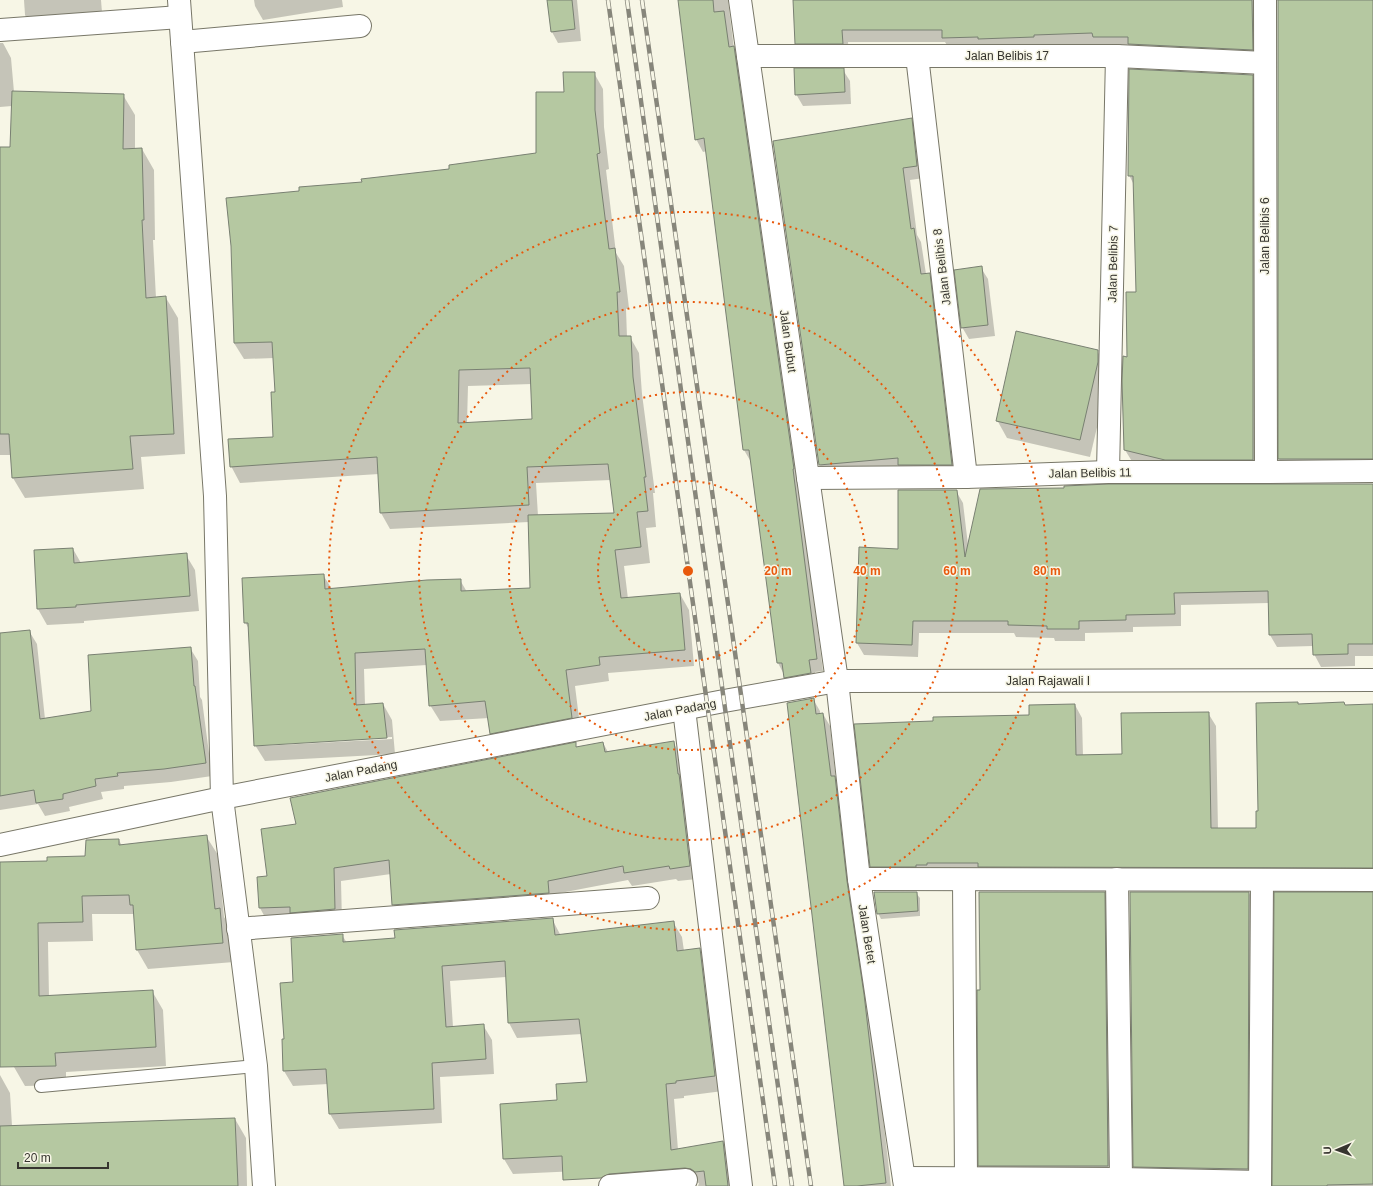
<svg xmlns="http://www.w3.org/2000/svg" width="1373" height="1186" viewBox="0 0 1373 1186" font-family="Arial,sans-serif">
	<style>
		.shadow { fill: #0003; fill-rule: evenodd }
		.building { fill: #b5c8a1; stroke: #798072; fill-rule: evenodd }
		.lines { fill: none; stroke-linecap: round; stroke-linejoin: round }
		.lane-casing { stroke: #787768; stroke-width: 14 }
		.street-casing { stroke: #787768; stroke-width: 24 }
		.lane { stroke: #fff; stroke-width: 12 }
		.street { stroke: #fff; stroke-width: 22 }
		.rail-casing { stroke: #87867b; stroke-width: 4.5 }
		.rail { stroke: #f7f6e6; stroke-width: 3; stroke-dasharray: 9; stroke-linecap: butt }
		.ring { fill: none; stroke: #e8590c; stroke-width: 2; stroke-dasharray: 2 4 }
		.labels { text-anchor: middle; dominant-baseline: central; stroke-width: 3; stroke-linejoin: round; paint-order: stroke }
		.street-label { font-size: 12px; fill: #36352f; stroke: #f7f6e6 }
		.centre { fill: #e8590c; stroke: #f7f6e6; stroke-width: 2 }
		.ring-label { font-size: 12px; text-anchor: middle; font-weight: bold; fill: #e8590c; stroke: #f7f6e6; stroke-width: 3; stroke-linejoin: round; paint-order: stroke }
	</style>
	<rect width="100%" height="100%" fill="#f7f6e6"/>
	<!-- shadow -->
	<g class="shadow">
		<path d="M24,0H101L103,25L34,30L25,15Z"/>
		<path d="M254,0H342L343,7L263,20L255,6Z"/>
		<path d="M548,0H577L581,41L558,43L552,32Z"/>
		<path d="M679,0H728L734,49L741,60L799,481L823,671L815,672L817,685L792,690L778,663L751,462L744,450L707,151L703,152L696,139Z"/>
		<path d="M794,0H1271L1259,62L1101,49L1098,45L950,50L945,42H848L849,56H803L796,43Z"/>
		<path d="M1274,0H1373V471H1287L1279,459L1278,1Z"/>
		<path d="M0,43H3L11,58L14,92L123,95L135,115V149H142L154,170L155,240H153L156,298H166L178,318L185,454L141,457L144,489L25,498L13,478L12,455H0V148H11L12,106L0,107Z"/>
		<path d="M843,70L850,81L851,104L803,106L796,94Z"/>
		<path d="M594,73L603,89L604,127L609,169L606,170L616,253L624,266L629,308L626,309L627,337H630L639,353L642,394L655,493H653L656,527L646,528L650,563L624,566L628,599L680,594L689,610L694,666L608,673L609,681L575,686L581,734L500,749L491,733L489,718L440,721L430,705L427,665L364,669L365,705L383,704L392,720L395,754L265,761L255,745L249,629L245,622L323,575L332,589L460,580L467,592L531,589L529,522L390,529L381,513L379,474L240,483L231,466L274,437L276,393L274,358L244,359L234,343L300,192L450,170L537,154L565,93ZM532,384L533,420L467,423L468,386ZM611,480L615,514L538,516L536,483ZM392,737V739L262,746V744Z"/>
		<path d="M1252,76L1260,89V472L1133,463L1125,450L1128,358L1137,293L1134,185L1129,175Z"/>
		<path d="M911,119L918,132L924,178L910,180L917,235L921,242L926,274H929L936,286L959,477L827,478L820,465L774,142Z"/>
		<path d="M981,268L988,279L995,336L969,339L962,327Z"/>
		<path d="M1097,351L1108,369V381L1090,457L1007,438L997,420Z"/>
		<path d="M1373,485V656H1355V666L1321,667L1314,654L1313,646L1277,647L1270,635L1269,603L1181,605V626L1133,627V632L1085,633V641H1055L1054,638L1016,637L1014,633H919L918,657L864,655L857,643L899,550L956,491L963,503L968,545Z"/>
		<path d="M73,549L81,563L186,555L195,570L199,611L84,621V623L47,625L38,609Z"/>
		<path d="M29,631L37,644L45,719L93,711L190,648L198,661L200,697L202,700L212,776L171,782L124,786V789L101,792L103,799L69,807L70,811L45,816L38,804L0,810V634Z"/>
		<path d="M813,699L820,711V714H823L830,726L836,780L841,789L870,1006L891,1186H845Z"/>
		<path d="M1297,703L1298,705H1373V880L879,879L871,866L934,722L1030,716L1075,705L1082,718L1083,756L1123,755L1208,713L1216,726L1218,829H1257L1259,812Z"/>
		<path d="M673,742L681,756L697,879L678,881L676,879L632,886L628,880L555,894L556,906L401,918L393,904L391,874L341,881L342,922L267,921L260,908L258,878L268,877L297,825L575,744L577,748L603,743L608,752Z"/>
		<path d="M206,836L218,855L224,917L231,928L234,962L148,969L137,950L134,914H92L93,941L48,942L49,997L152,991L163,1010L166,1066L66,1072V1085L25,1086L14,1067L0,997V863L48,862L86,857L119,840L122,846Z"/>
		<path d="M916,893L920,898V916L881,919L878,913Z"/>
		<path d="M1104,893L1111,905L1115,1178L986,1177L979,1166L981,991L979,932Z"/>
		<path d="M1249,893L1256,905L1254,1181L1141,1178L1134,1166Z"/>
		<path d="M1373,893V1186H1274Z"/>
		<path d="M552,919L561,936L673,922L682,937L684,951L699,949L708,964L723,1091L684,1096V1098L674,1099L678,1150L723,1142L731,1158L735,1186H698L699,1183L695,1182L674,1184L665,1167L513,1174L504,1159L558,1101L588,1083L582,1034L517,1038L509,1023L506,977L450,981L453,1027L483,1025L492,1040L494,1074L440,1077L442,1123L339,1129L330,1114L328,1084L293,1086L284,1071L285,1040L294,983L342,935L347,943L396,939Z"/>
		<path d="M0,1075L10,1093L12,1126L235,1119L246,1138L247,1186H0Z"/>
	</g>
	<!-- building -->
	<g class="building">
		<path d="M547,0H572L575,29L551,32Z"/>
		<path d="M678,0H713L714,12L724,11L729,47L734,46L794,469H793L817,659L809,660L811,673L784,678L782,663H777L749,450H743L704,138L695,140Z"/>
		<path d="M793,0H1252L1253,50L1128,44V37H1093L1092,33L1034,35V37L978,39V37L942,38V30H842L843,44H795Z"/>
		<rect x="1278" y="0" width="95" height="459"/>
		<path d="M794,68H844L845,92L795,95Z"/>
		<path d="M1129,69L1253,75V460H1165L1124,450L1122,381L1123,356L1127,357L1126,292H1136L1133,176H1128Z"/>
		<path d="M563,72H595V110L600,153L597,154L609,249L615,248L620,292H617L619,336H631L633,377L646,477H644L648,511L637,512L641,547L615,550L621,598L680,593L685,650L599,657L600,665L566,670L572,718L490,734L485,701L429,706L425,649L355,653L356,705L383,703L387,738L254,746L248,623H244L242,578L324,574L325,589L427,580L461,579V591L530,588L528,515L614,513L608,464L527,467L529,505L380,513L377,457L230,467L228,439L273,437L271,392H275L272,342L234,343L231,246L226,198L299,191V187L362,182L361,179L449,169V165L536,153V92H564ZM530,368L532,419L458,423L459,370Z"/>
		<path d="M12,91L124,94L123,149L142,148L144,220H142L146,298L166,296L174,434L130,436L133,469L12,478L9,434H0V147H10Z"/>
		<path d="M912,118L917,166L903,168L911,229L914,228L921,274L930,273L952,465H898V458L819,465L773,141Z"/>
		<path d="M982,266L988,325L961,328L954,270Z"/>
		<path d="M1016,331L1098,350V362L1080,440L996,421Z"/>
		<path d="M1108,484H1373V644H1348V654L1313,655L1312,634L1269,635L1268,591L1174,593L1175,614L1126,615V620L1079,621V629H1047V626L1008,625V621H913L912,645L856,643L859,547L898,549V490H957L965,557L980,489L1064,488V486Z"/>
		<path d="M73,548L74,563L187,553L190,596L76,605V607L37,609L34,550Z"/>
		<path d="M30,630L40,719L91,711L88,655L191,647L194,686H195L206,763L164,769L117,773L118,776L95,779L96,786L63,794V799L36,803L34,790L0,796V633Z"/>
		<path d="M814,698L816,714L823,713L831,776H835L847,881L864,994L886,1183L857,1186H844L787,703Z"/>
		<path d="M1298,702V704L1344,702L1345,705L1373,704V868L978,867V863H927V865H916V867H870L854,724L933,721V717L1029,715V705L1075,704L1076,755L1122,754L1121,713L1209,712L1211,828H1256V811H1258L1256,703Z"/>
		<path d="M674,741L678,774H679L690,866L670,869L669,866L624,873L623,866L548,881L549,893L392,905L389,860L334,868L335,909L290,913V907L259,908L257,877L267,876L261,829L296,824L290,798L576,742V747L603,742L605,752Z"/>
		<path d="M207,835L215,909L220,908L223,943L136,950L133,905H130L129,895L82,896L83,922L38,923L39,996L153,990L156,1047L55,1053L56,1066L0,1067V862L47,861V857L85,856L86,840L119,839V845Z"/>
		<path d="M874,892H917L918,911L877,914Z"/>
		<path d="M979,892H1105L1108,1166H978L977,990H980Z"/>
		<path d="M1130,892H1249L1248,1169L1133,1167Z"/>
		<path d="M1274,892H1373V1184L1327,1185V1186H1272Z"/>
		<path d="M553,918L555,935L674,921L677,951L700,948L715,1076L676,1081V1083L666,1084L671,1150L723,1141L728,1186H706L704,1171L695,1172L691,1169L685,1168L609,1174L601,1178L563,1180L562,1156L503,1159L500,1104L557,1100L556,1084L587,1082L579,1019L508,1023L505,961L442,966L446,1027L484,1024L486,1059L432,1063L434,1109L329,1114L326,1069L283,1071L282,1039H284L280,983L293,982L291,938L343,934V942L395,938L394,930Z"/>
		<path d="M235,1118L238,1186H0V1126Z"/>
	</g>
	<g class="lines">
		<!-- lane casing -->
		<g class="lane-casing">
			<path id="lane" d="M41,1086L256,1066"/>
		</g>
		<!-- street casing -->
		<g class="street-casing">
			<g id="street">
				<path d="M179,0L215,496L222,798L256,1066L264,1186"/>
				<path d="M740,0L837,681L859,879L905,1186"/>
				<path d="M1265,0L1266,472"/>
				<path d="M0,30L180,17"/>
				<path d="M182,42L360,26"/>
				<path d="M748,56H1117L1265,63"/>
				<path d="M917,56L966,477"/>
				<path d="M1108,472L1117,56"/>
				<path d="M808,478L966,477L1108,472H1266L1373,471"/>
				<path d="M684,709L741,1186"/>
				<path d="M0,845L222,798L724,701L837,681L1373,680"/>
				<path d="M859,879L1373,880"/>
				<path d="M1117,879L1121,1179"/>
				<path d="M964,880L966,1178"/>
				<path d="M238,929L648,898"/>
				<path d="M904,1178L1121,1179L1260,1182"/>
				<path d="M610,1186L686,1180"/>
				<path d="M1260,1186L1262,880"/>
			</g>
		</g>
		<!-- lane -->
		<use href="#lane" class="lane"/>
		<!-- street -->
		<use href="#street" class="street"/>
		<!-- rail casing -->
		<g class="rail-casing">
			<g id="rail">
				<path d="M608,0L775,1186"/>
				<path d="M627,0L724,701L792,1186"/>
				<path d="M642,0L811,1186"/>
			</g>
		</g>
		<!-- rail -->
		<use href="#rail" class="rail"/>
	</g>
	<!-- distance rings -->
	<g class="ring">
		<circle cx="688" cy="571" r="90"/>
		<circle cx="688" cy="571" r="179"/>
		<circle cx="688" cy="571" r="269"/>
		<circle cx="688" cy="571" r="359"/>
	</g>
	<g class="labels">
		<!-- street labels -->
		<g class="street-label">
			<text x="1007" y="56">Jalan Belibis 17</text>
			<text transform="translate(1265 236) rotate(-90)">Jalan Belibis 6</text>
			<text transform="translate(1113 264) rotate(-89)">Jalan Belibis 7</text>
			<text transform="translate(942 267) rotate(-97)">Jalan Belibis 8</text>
			<text transform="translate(788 341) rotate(82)">Jalan Bubut</text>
			<text transform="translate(1090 473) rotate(-1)">Jalan Belibis 11</text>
			<text x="1048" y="681">Jalan Rajawali I</text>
			<text transform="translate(680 710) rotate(-11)">Jalan Padang</text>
			<text transform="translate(361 771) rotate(-11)">Jalan Padang</text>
			<text transform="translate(867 934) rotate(81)">Jalan Betet</text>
		</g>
	</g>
	<circle cx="688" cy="571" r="6" class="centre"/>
	<g class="ring-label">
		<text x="778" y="575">20 m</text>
		<text x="867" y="575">40 m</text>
		<text x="957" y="575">60 m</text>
		<text x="1047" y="575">80 m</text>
	</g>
	<!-- north arrow -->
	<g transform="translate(1337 1150) rotate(268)" stroke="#f7f6e6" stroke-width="3" paint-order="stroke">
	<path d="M0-3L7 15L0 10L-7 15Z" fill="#36352f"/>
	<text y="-6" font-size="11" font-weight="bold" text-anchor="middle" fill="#36352f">U</text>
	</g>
	<!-- scale -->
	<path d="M18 1162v6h90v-6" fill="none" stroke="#36352f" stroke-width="2"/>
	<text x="24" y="1162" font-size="12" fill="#36352f" stroke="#f7f6e6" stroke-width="3" paint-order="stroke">20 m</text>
</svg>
